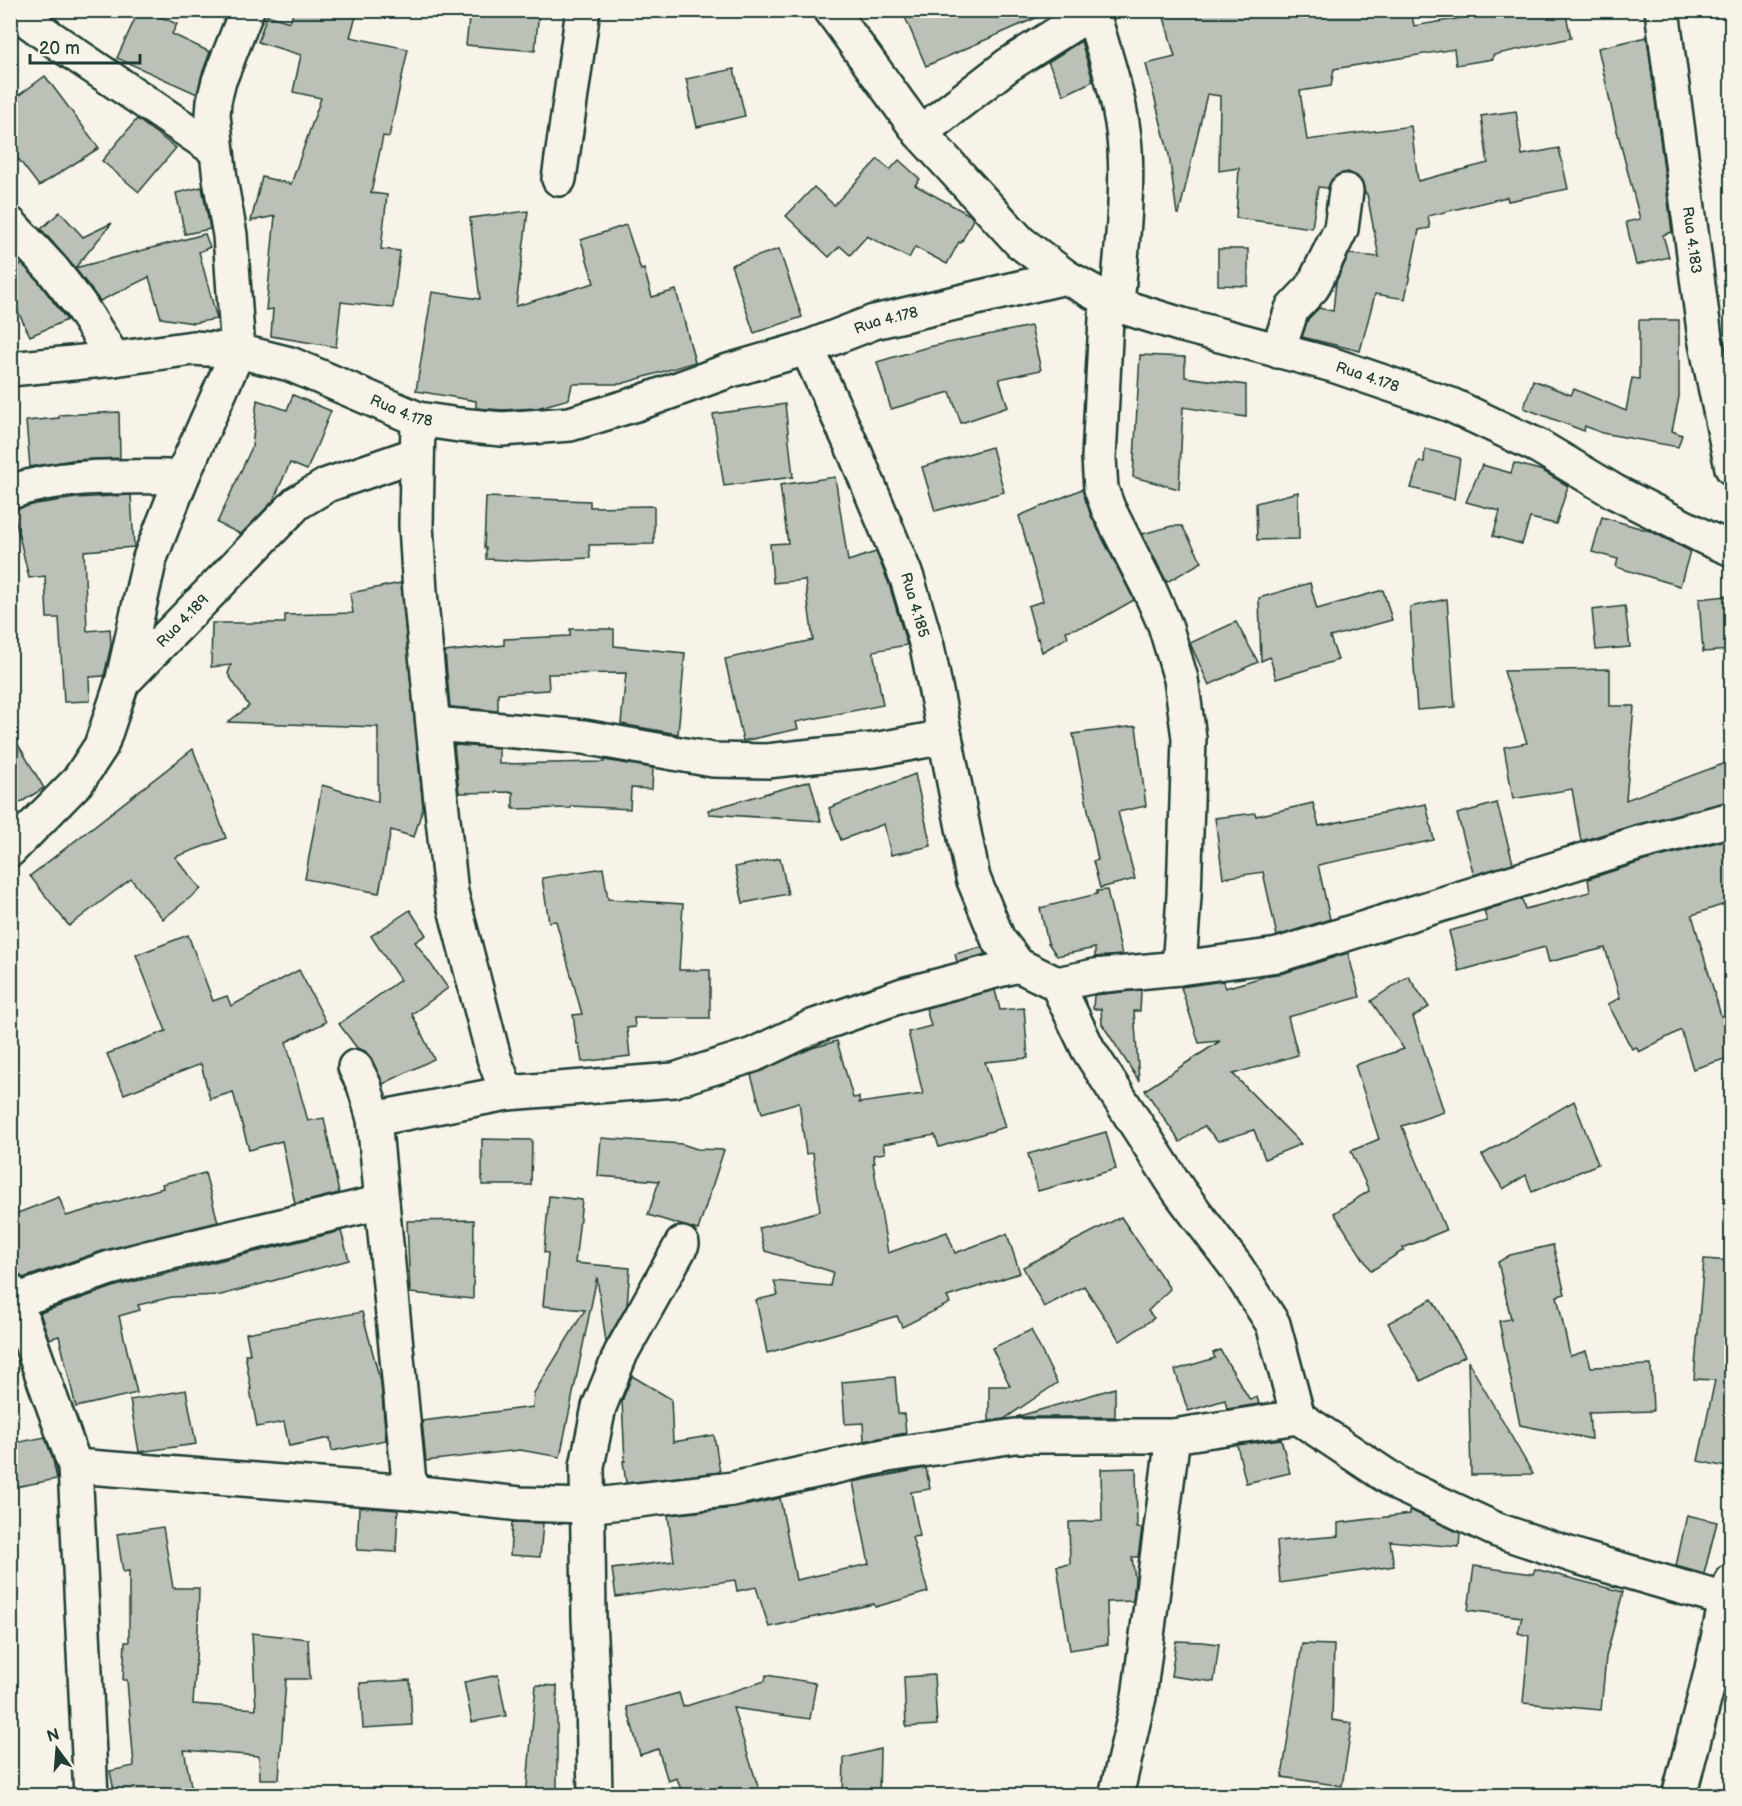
<svg xmlns="http://www.w3.org/2000/svg" width="1742" height="1806" viewBox="0 0 1742 1806" font-family="'Balsamiq Sans',sans-serif">
	<style>
		.building { fill: #bbc1b6; stroke: #1f3d34; stroke-width: 1.5 }
		.lines { fill: none; stroke-linecap: round; stroke-linejoin: round }
		.minor-casing { stroke: #1f3d34; stroke-width: 38 }
		.minor { stroke: #f7f3e8; stroke-width: 33 }
		.labels { text-anchor: middle; dominant-baseline: central; stroke-width: 5; stroke-linejoin: round; paint-order: stroke }
		.street-label { font-size: 15px; fill: #1f3d34; stroke: #f7f3e8 }
	</style>
	<rect width="100%" height="100%" fill="#f7f3e8"/>
	<filter id="ink" filterUnits="userSpaceOnUse"><feTurbulence type="fractalNoise" baseFrequency=".0167" numOctaves="2"/><feDisplacementMap in="SourceGraphic" scale="12" xChannelSelector="R" yChannelSelector="G"/><feConvolveMatrix kernelMatrix="1 2 1 2 8 2 1 2 1" color-interpolation-filters="sRGB"/></filter>
	<g filter="url(#ink)">
		<!-- building -->
		<g class="building">
			<path d="M139,10H146L177,24L172,34L210,52L202,74L197,94L117,58Z"/>
			<path d="M294,10H358L350,37L408,49L389,137L383,136L371,193L387,195L381,249L400,251L393,308L341,302L336,347L271,336L273,309L266,310L275,216L251,221L262,177L291,184L321,98L293,92L301,55L258,42L267,15L290,22Z"/>
			<path d="M470,10H539L535,51L466,45Z"/>
			<path d="M902,10H1054L926,66Z"/>
			<path d="M1162,10H1411L1414,26L1509,10H1565L1571,38L1493,55V59L1456,65L1454,49L1334,69L1331,86L1300,91L1307,140L1411,126L1418,181L1488,163L1481,116L1516,111L1522,155L1559,148L1568,189L1508,201L1507,197L1428,216L1430,228L1419,230L1405,299L1375,294L1360,351L1302,337L1308,319L1319,308L1333,311L1336,282L1349,254L1379,257L1367,194L1365,193L1363,183L1357,176L1348,172L1339,174L1332,179L1328,188L1318,187L1312,228L1236,218L1239,168L1219,171L1220,96L1207,94L1179,214H1177L1169,155L1146,64L1175,57Z"/>
			<path d="M1647,37L1672,232L1663,235L1669,257L1636,265L1626,222L1640,219L1614,119L1598,48Z"/>
			<path d="M1081,41L1093,81L1064,95L1048,62Z"/>
			<path d="M734,69L745,116L697,127L686,79Z"/>
			<path d="M45,76L99,148L39,186L10,148V102Z"/>
			<path d="M137,119L176,148L139,192L102,161Z"/>
			<path d="M878,159L890,170L899,160L920,179L915,185L970,215L973,219L961,243L959,242L947,264L915,247L909,258L867,236L850,255L840,246L829,257L786,216L814,187L834,205Z"/>
			<path d="M202,187L210,229L185,234L176,193Z"/>
			<path d="M528,211L516,306L594,283L581,240L626,225L641,270L644,269L652,297L676,290L695,362L621,384H572L569,399L537,408L502,410L476,408V401L416,391L432,292L480,299L470,218Z"/>
			<path d="M60,212L83,237L112,223L75,268L41,229Z"/>
			<path d="M205,234L210,247L199,252L217,319L193,323L161,318L149,277L100,301L75,268Z"/>
			<path d="M779,249L802,317L754,333L731,265Z"/>
			<path d="M1218,249H1248V286L1218,285Z"/>
			<path d="M22,264L38,281L67,320L30,336L10,295V270Z"/>
			<path d="M1639,320H1679V397L1672,431L1682,435L1678,447L1602,433L1585,426L1584,431L1524,408L1533,380L1571,395L1574,389L1626,411L1632,378L1639,379Z"/>
			<path d="M1031,326L1041,370L999,379L1008,407L961,423L950,392L891,409L877,362L928,347Z"/>
			<path d="M1140,355L1185,357V377L1246,385V417L1183,407L1179,489L1133,477Z"/>
			<path d="M293,395L331,411L307,470L290,463L273,501L241,534L217,523L252,447L257,400L287,410Z"/>
			<path d="M785,404L793,477L724,486L713,414Z"/>
			<path d="M119,412L120,458L72,460L30,467L26,421L59,418V415Z"/>
			<path d="M992,447L1004,492L935,511L922,467Z"/>
			<path d="M1425,449L1460,458L1454,499L1411,488L1419,462H1424Z"/>
			<path d="M1514,463L1543,471L1568,486L1556,524L1530,518L1522,544L1493,536L1500,511L1466,502L1482,465L1511,473Z"/>
			<path d="M835,477L848,561L876,552L889,584L907,645L873,651L883,705L796,722L798,729L743,741L725,659L813,640L805,580L773,583L770,544L788,543L780,485Z"/>
			<path d="M1082,489L1091,516L1134,600L1092,624L1066,631L1068,637L1042,652L1038,638L1037,639L1028,606L1043,601L1019,516Z"/>
			<path d="M1298,492L1299,539L1257,540L1256,503Z"/>
			<path d="M131,495L134,547L84,551L87,631L110,629L111,645L104,676L89,677L90,701L64,702L59,618H47L45,576L29,578L13,510L36,504L76,498Z"/>
			<path d="M486,497L590,501V507L654,506V544L589,545L590,558L528,561L486,559V548H484Z"/>
			<path d="M1602,517L1650,531L1690,551L1680,586L1616,567L1618,559L1592,552Z"/>
			<path d="M1172,526H1182L1202,562L1167,582L1142,534Z"/>
			<path d="M401,583L423,807L414,837L391,830L379,893L305,879L322,785L378,802V727L228,722L249,706L228,674L231,665L211,667L212,623H285V615L353,613L350,593Z"/>
			<path d="M1310,583L1317,609L1383,590L1392,620L1330,637L1338,660L1276,679L1270,657L1261,661L1259,598Z"/>
			<path d="M1727,596L1731,650L1703,652L1699,599Z"/>
			<path d="M1447,599L1455,707L1417,710L1410,607Z"/>
			<path d="M1625,606L1630,647L1596,650L1592,610Z"/>
			<path d="M1236,622L1258,662L1209,685L1190,643Z"/>
			<path d="M570,629H614V646L685,653L678,734L621,724L626,673L548,674L549,690L498,693V711L450,707L445,652L504,645V639L570,636Z"/>
			<path d="M1610,669V706H1634L1626,800L1731,761V801L1634,825L1581,841L1572,789L1513,799L1504,747L1527,743L1504,671Z"/>
			<path d="M1136,726L1146,806L1118,812L1135,879L1100,888L1093,861L1098,860L1073,734Z"/>
			<path d="M10,731L44,788L10,809Z"/>
			<path d="M454,745L499,748V764L604,762V760L653,768L652,789L631,788L630,809L571,806V808L513,809V792L459,793Z"/>
			<path d="M193,749L226,838L175,857L201,889L163,919L131,879L69,926L30,876Z"/>
			<path d="M915,774L931,846L891,855L884,824L841,840L829,808Z"/>
			<path d="M810,781L821,821L709,814L708,810Z"/>
			<path d="M1313,803L1319,826L1426,804L1434,840L1318,865L1330,919L1277,936L1263,872L1223,878L1215,818L1255,813L1256,816Z"/>
			<path d="M1497,803L1513,863L1474,875L1457,814Z"/>
			<path d="M1730,839L1731,843V902L1692,915L1721,1016L1731,1013V1057L1693,1069L1681,1030L1639,1052L1636,1047L1632,1049L1608,1004L1620,998L1605,948L1549,962L1545,947L1459,971L1449,931L1487,921L1484,911L1522,899L1525,909L1590,892L1588,879L1644,861Z"/>
			<path d="M780,858L788,894L743,903L735,867Z"/>
			<path d="M603,868L608,899L683,904L679,970H710V1018H634L635,1027L627,1028L630,1056L582,1062L579,1044H577L573,1015L582,1014L556,921L549,922L542,878Z"/>
			<path d="M1107,890L1122,955L1095,957V948L1057,956L1048,943L1040,908L1097,894V891Z"/>
			<path d="M410,910L426,935L415,942L448,988L412,1014L434,1059L383,1084L371,1058L365,1051L357,1048L339,1024L400,980L371,936Z"/>
			<path d="M188,935L213,1001L227,996L231,1006L299,970L326,1022L286,1042L308,1121L324,1118L339,1193L295,1204L282,1141L249,1150L233,1092L210,1099L201,1064L124,1094L107,1054L166,1031L136,955Z"/>
			<path d="M981,947L986,954L957,962L955,954Z"/>
			<path d="M1348,953L1360,997L1288,1017L1298,1055L1233,1074L1301,1144L1265,1159L1254,1130L1218,1141L1204,1126L1180,1142L1145,1090L1220,1041L1199,1043L1181,987L1223,981L1225,988L1270,975L1284,973Z"/>
			<path d="M1408,976L1429,1007L1413,1017L1444,1112L1402,1126L1446,1230L1403,1248L1404,1250L1371,1271L1334,1213L1369,1191L1351,1151L1379,1139L1355,1065L1404,1049L1371,1001Z"/>
			<path d="M995,990L1000,1010L1024,1008L1028,1058L985,1062L1005,1127L939,1147L935,1135L883,1144L885,1153L873,1155L875,1163H873L888,1253L947,1232L955,1253L1007,1234L1020,1273L947,1297L950,1303L902,1327L897,1316L767,1353L756,1300L778,1295L774,1281L830,1286L833,1272L765,1251L759,1228L820,1211L813,1153L806,1154L799,1102L762,1113L751,1075L812,1048L837,1041L853,1098L859,1097V1103L923,1094L908,1032L931,1026L926,1008Z"/>
			<path d="M1141,990L1140,1011H1134L1139,1081L1102,1024L1101,1009H1093L1094,995Z"/>
			<path d="M1574,1101L1598,1164L1532,1192L1526,1175L1503,1189L1482,1155Z"/>
			<path d="M1106,1132L1116,1169L1038,1191L1028,1154Z"/>
			<path d="M601,1138L682,1144L697,1149L724,1150L698,1230L648,1215L659,1181L598,1176Z"/>
			<path d="M482,1139L532,1140L531,1185H482Z"/>
			<path d="M205,1173L218,1222L105,1250L23,1278L21,1276L10,1273V1216L59,1197L66,1216L163,1188L162,1184Z"/>
			<path d="M549,1196L582,1200L575,1263L630,1268L627,1305L606,1342L597,1277L560,1457L520,1450L426,1461L422,1421L533,1407L534,1393L585,1310L543,1306L548,1253L544,1252Z"/>
			<path d="M1121,1217L1170,1289L1148,1311L1154,1318L1120,1341L1084,1286L1044,1307L1023,1267Z"/>
			<path d="M474,1220L473,1299L410,1293L407,1221Z"/>
			<path d="M341,1231L349,1260L221,1295L172,1297L138,1305L140,1310L119,1316L137,1393L76,1407L59,1336L49,1339L40,1313L116,1286Z"/>
			<path d="M1553,1245L1565,1294L1557,1296L1570,1356L1586,1351L1591,1367L1651,1365L1653,1411L1589,1413L1591,1439L1520,1425L1499,1321L1511,1319L1498,1262L1510,1255Z"/>
			<path d="M1704,1259L1731,1261V1468L1698,1461L1715,1380L1694,1379Z"/>
			<path d="M1432,1299L1465,1356L1421,1381L1388,1323Z"/>
			<path d="M362,1312L381,1384L386,1440L332,1451L330,1438L289,1446L284,1422L257,1427L250,1389H251L245,1354H250L246,1333Z"/>
			<path d="M1031,1330L1057,1383L1004,1419L989,1421V1386H1010L992,1348Z"/>
			<path d="M1220,1350L1250,1400L1257,1397L1259,1404L1227,1409L1225,1400L1188,1411L1175,1370L1215,1358L1213,1353Z"/>
			<path d="M1468,1361L1533,1474L1471,1475Z"/>
			<path d="M632,1376L671,1399L673,1442L714,1435L720,1472L626,1483L623,1461H625L622,1401Z"/>
			<path d="M895,1377L898,1414H904L906,1433L864,1441L863,1423L845,1424L842,1382Z"/>
			<path d="M1115,1388V1417H1016Z"/>
			<path d="M186,1390L196,1444L139,1452L130,1400Z"/>
			<path d="M45,1437L53,1460L57,1479L10,1488V1444Z"/>
			<path d="M1281,1439L1290,1473L1246,1483L1237,1445Z"/>
			<path d="M926,1468L930,1489L911,1492L920,1536L912,1537L928,1592L875,1607L874,1604L769,1627L756,1587L737,1591L735,1580L616,1597L612,1569L674,1561L668,1515L735,1508L780,1498L796,1580L869,1564L853,1482Z"/>
			<path d="M1136,1468L1137,1528H1142L1138,1557H1132L1135,1579L1133,1601L1107,1602L1108,1644L1070,1650L1057,1566L1070,1564L1069,1522L1102,1521L1101,1469Z"/>
			<path d="M359,1507L398,1510L396,1552L357,1550Z"/>
			<path d="M1410,1510L1460,1533L1459,1547L1390,1541L1394,1566L1280,1583L1277,1541L1340,1536H1338V1523L1410,1514Z"/>
			<path d="M1687,1515L1717,1522L1704,1574L1676,1566Z"/>
			<path d="M512,1522L543,1523L540,1557L510,1555Z"/>
			<path d="M163,1527L173,1588H199L198,1627L193,1704L256,1709L252,1633L308,1639L310,1679H286L279,1779H260L259,1756L184,1750L193,1796H115L110,1771L134,1766L127,1680H123L125,1642H129V1571L123,1572L117,1534Z"/>
			<path d="M1474,1566L1533,1574L1535,1569L1623,1592L1606,1657L1601,1710L1523,1703L1529,1636L1518,1633L1522,1617L1468,1610Z"/>
			<path d="M1176,1641L1203,1642L1219,1644L1214,1682L1171,1676Z"/>
			<path d="M1302,1644L1334,1645L1332,1720L1352,1723L1342,1786L1282,1777Z"/>
			<path d="M498,1675L506,1716L472,1722L464,1682Z"/>
			<path d="M766,1675L816,1683L810,1719L733,1708L761,1796H723L721,1787L694,1796H683L677,1778L668,1781L658,1749L640,1755L627,1707L679,1693L683,1707L765,1681Z"/>
			<path d="M934,1675L937,1725L906,1727L904,1677Z"/>
			<path d="M410,1680L412,1725L363,1728L360,1683Z"/>
			<path d="M536,1685L557,1686V1796H526Z"/>
			<path d="M880,1749L879,1796H843L844,1758Z"/>
		</g>
		<g class="lines">
			<!-- minor casing -->
			<g class="minor-casing">
				<g id="minor">
					<path d="M14,10L51,38L216,150"/>
					<path d="M831,10L920,133L1020,242L1066,277"/>
					<path d="M1092,10C1105,56 1122,102 1125,149C1128,201 1121,253 1117,305"/>
					<path id="s1" d="M1662,10L1705,338L1732,468"/>
					<path d="M920,133L1008,65L1095,10"/>
					<path d="M559,179L583,10"/>
					<path d="M10,224L52,269L80,305L114,359"/>
					<path d="M1107,299L1099,458L1101,489L1108,508L1150,591L1165,625L1181,679L1189,738L1184,896L1179,968"/>
					<path id="s2" d="M807,348L856,455L907,578L927,646L973,878L998,939L1018,965L1057,984L1088,1049L1179,1191L1237,1268L1273,1324L1298,1417"/>
					<path d="M1278,351L1292,309L1312,288L1341,229L1346,191"/>
					<path id="s3" d="M10,369L114,359L193,348L238,351L290,364L418,419L459,425L502,429L570,424L636,404L728,371L807,348L874,322L1066,277L1117,305L1182,325L1333,365L1451,405L1538,446L1615,492L1706,538L1732,549"/>
					<path d="M418,419L416,525L420,592L434,736L451,893L494,1058L507,1093L674,1080L753,1055L812,1027L903,995L1018,965"/>
					<path d="M10,492C66,473 124,477 182,477"/>
					<path d="M122,683L150,558L182,477L238,351L230,235L220,179L213,115L214,101L219,81L247,10"/>
					<path d="M434,724L584,737L713,760L767,761L822,755L874,750L945,737"/>
					<path id="s4" d="M10,850L78,781L101,746L122,683L297,503L327,485L417,454"/>
					<path d="M1057,984L1095,976L1179,968L1278,955L1639,843L1732,819"/>
					<path d="M355,1067L364,1085L374,1119L410,1492"/>
					<path d="M374,1119L507,1093"/>
					<path d="M10,1291L24,1324L75,1466L91,1796"/>
					<path d="M10,1303L110,1268L151,1257L382,1202"/>
					<path d="M75,1466L410,1492L520,1504L587,1506L733,1489L888,1455L1015,1436H1173L1298,1417L1400,1485L1497,1530L1581,1558L1726,1600"/>
					<path d="M595,1796L593,1699L589,1618L587,1466L599,1407L621,1353L682,1244"/>
					<path d="M1116,1796L1139,1697L1173,1436"/>
					<path d="M1679,1796L1711,1673L1726,1600L1732,1581"/>
				</g>
			</g>
			<!-- minor -->
			<use href="#minor" class="minor"/>
		</g>
	</g>
	<g class="labels">
		<!-- street labels -->
		<g class="street-label">
			<text stroke="none"><textPath href="#s1" startOffset="232">Rua 4.183</textPath></text>
			<text stroke="none"><textPath href="#s3" startOffset="908">Rua 4.178</textPath></text>
			<text stroke="none"><textPath href="#s3" startOffset="1412">Rua 4.178</textPath></text>
			<text stroke="none"><textPath href="#s3" startOffset="404">Rua 4.178</textPath></text>
			<text stroke="none"><textPath href="#s2" startOffset="279">Rua 4.185</textPath></text>
			<text stroke="none"><textPath href="#s4" startOffset="292">Rua 4.189</textPath></text>
		</g>
	</g>
	<!-- margin -->
	<rect width="1742" height="1806" fill="none" stroke="#f7f3e8" stroke-width="36"/>
	<rect x="18" y="18" width="1706" height="1770" fill="none" stroke="#1f3d34" stroke-width="2" filter="url(#ink)"/>
	<!-- north arrow -->
	<g transform="translate(57 1749) rotate(344)" stroke="#f7f3e8" stroke-width="4.5" paint-order="stroke">
	<path d="M0-4.5L10 22L0 15L-10 22Z" fill="#1f3d34"/>
	<text y="-9" font-size="16" font-weight="bold" text-anchor="middle" fill="#1f3d34">N</text>
	</g>
	<!-- scale -->
	<path d="M30 54v9h110v-9" fill="none" stroke="#1f3d34" stroke-width="3"/>
	<text x="39" y="54" font-size="18" fill="#1f3d34" stroke="#f7f3e8" stroke-width="4.5" paint-order="stroke">20 m</text>
</svg>
